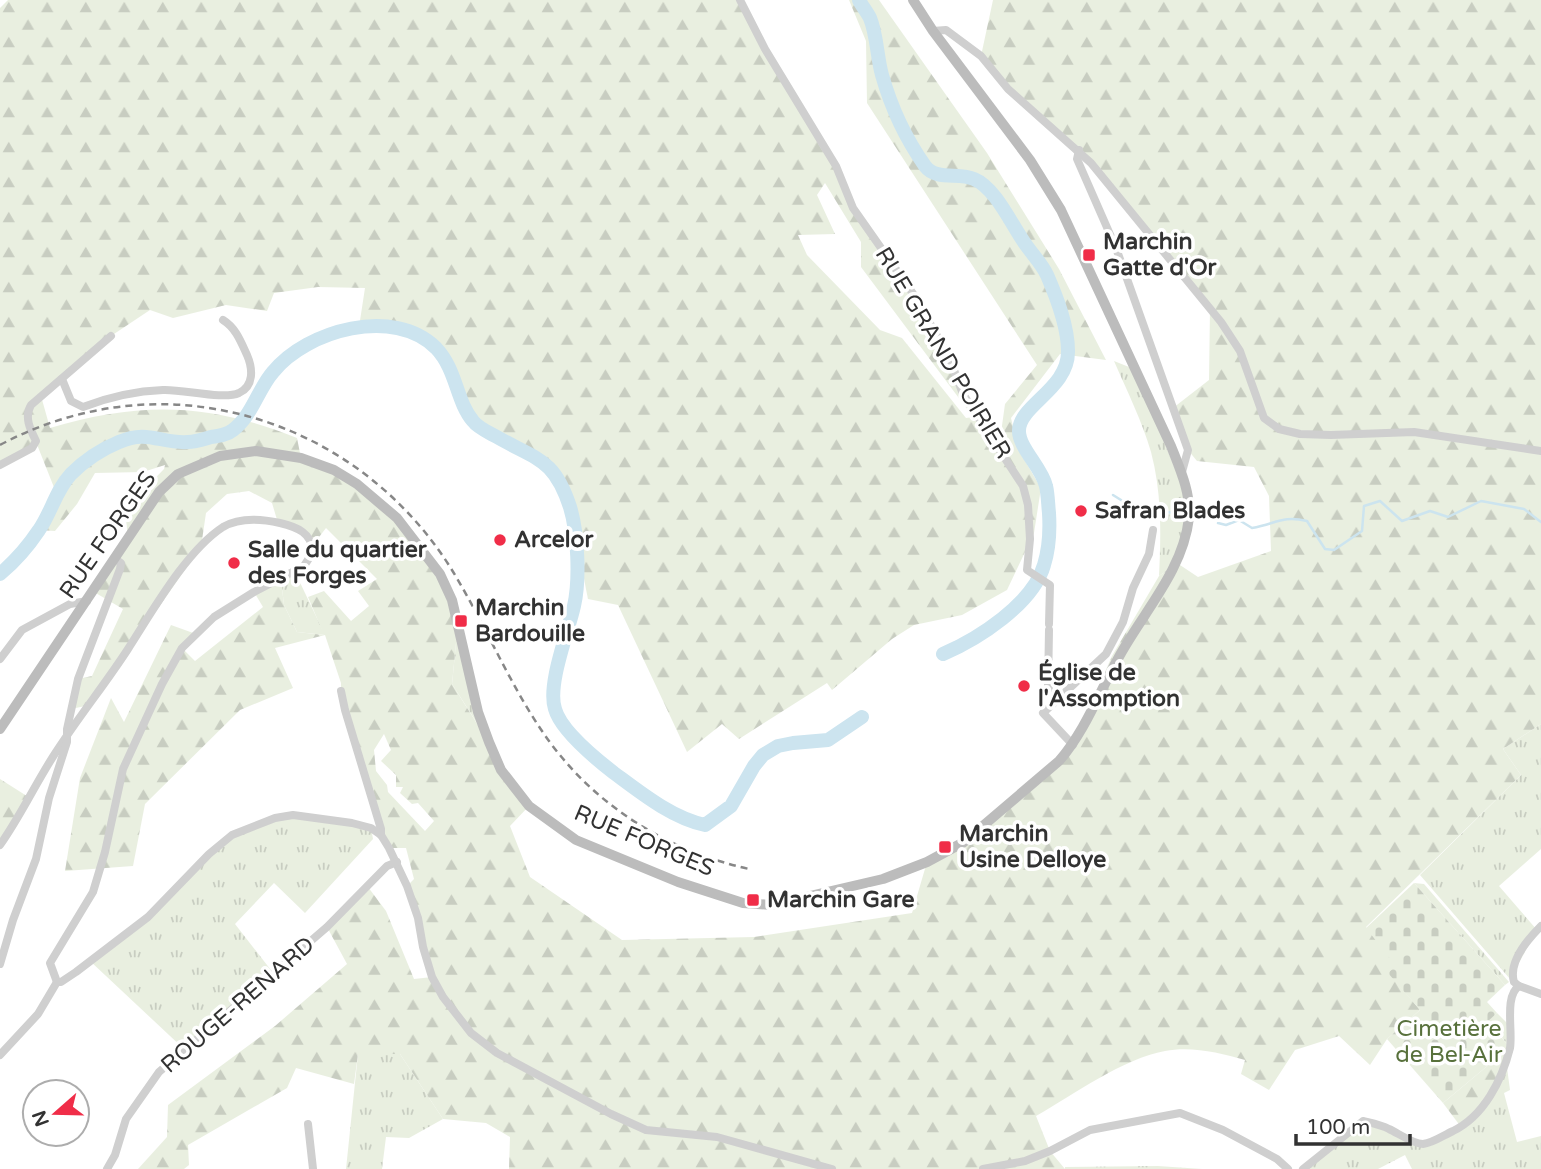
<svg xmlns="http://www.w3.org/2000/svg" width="1541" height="1169" viewBox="0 0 1541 1169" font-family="'Varela Round',sans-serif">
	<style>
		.grass { fill: url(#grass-tufts) }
		.forest { fill: url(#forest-firs); fill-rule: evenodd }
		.cemetery { fill: url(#cemetery-stones) }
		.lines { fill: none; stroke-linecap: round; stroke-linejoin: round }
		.stream { stroke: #cce4ef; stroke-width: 2.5 }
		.river { stroke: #cce4ef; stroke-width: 14 }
		.street { stroke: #cfcfcf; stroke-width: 8 }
		.secondary { stroke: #bcbcbc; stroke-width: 10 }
		.rail { stroke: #878787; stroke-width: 2.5; stroke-dasharray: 7 5; stroke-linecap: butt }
		.poi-dot { fill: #f02d48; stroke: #fff; stroke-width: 2.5 }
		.labels { text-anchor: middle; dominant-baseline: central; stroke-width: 7; stroke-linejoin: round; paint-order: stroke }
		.poi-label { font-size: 23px; font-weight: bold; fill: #323232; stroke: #fff; text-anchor: start }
		.street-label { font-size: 23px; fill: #323232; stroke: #fff }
		.park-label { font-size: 23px; fill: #58713c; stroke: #fff }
	</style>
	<defs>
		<pattern id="grass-tufts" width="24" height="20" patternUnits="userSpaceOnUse" patternTransform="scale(1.75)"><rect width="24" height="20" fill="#e9efe0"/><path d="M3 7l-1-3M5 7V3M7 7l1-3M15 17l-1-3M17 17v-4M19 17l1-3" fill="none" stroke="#c8cdc1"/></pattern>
		<pattern id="forest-firs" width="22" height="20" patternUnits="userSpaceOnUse" patternTransform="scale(1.75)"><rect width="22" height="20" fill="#e9efe0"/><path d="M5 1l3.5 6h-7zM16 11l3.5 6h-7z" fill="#c8cdc1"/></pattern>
		<pattern id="cemetery-stones" width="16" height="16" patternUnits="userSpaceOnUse" patternTransform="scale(1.75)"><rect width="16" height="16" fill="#e9efe0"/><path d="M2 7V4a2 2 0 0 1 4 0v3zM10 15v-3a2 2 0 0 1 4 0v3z" fill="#c8cdc1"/></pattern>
	</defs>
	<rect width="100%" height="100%" fill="#fff"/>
	<!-- grass -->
	<g class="grass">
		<path d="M1114,361L1134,369L1188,500L1177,563L1159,576C1161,535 1162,493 1151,452C1142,421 1127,391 1114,361Z"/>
		<path d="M295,572L325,635L297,632L284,605L281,580Z"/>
		<path d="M462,640L489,742L452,684L456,643Z"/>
		<path d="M1541,724V849L1499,886L1537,930L1510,979L1420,875L1521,775L1503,749Z"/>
		<path d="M293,815L371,828L373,839L305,913L274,883L235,924L274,974L185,1050L90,961L148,917L232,835Z"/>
		<path d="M1414,883L1424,884L1509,982L1505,985Z"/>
		<path d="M1497,1013L1511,1027L1510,1047L1487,1021Z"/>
		<path d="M358,1054H400L443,1119L409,1138L386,1137L382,1169H346Z"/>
		<path d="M1506,1060L1510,1090L1504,1093L1517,1142L1541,1136V1169H1412L1405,1155L1378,1169H1303L1363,1121L1419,1143L1456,1129Z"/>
		<path d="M1158,1166L1202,1169H1065V1167Z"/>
	</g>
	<!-- forest -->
	<g class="forest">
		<path d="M8,0H740L809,120L854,208L934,328L963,394L996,444L1000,440L1005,404L1037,365L867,103L866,41L849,0H879L987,153L1059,269L1106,360L1060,354L1011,418L1018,449L1041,488L1034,533L1007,590L962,615L914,625L892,639L832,690L827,683L739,739L722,724L687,752L618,605L588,599C579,557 574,487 540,459C522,444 493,440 475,423C466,414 460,396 456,384C437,332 409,329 359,327L365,288L318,287L274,293L267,311L226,305L173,318L150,310L111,336L41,396L50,428C140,401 210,403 297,438L301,458L334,470L380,501L440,574L462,640L456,643L452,684L529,806L510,826L530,877L622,940L754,937L912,913L927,862L964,842L1073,745L1112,656L1159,576L1177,563L1198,577L1271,551L1269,496L1254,467L1197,461L1188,450L1173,408L1209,380L1210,309L1091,163L1008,89L981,56L993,0H1541V724L1503,749L1521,775L1366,927L1397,966L1389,973L1420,1010L1387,1039L1370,1065L1339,1036L1295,1050L1269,1090L1241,1074L1245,1060C1220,1053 1192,1046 1165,1051C1124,1058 1073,1095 1036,1116L1050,1151L1065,1169H509L510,1137L486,1123L443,1119L400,1054H358L354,1084L296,1068L287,1088L188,1145L189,1165L184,1169H138L167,1137L168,1105L275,1026L347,964L327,927L368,887L386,911L414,979L432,977L407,886L414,879L406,848H389L341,691V683L325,635L275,648L293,688L240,710L145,804L133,866L65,871L80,778L111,698L124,722L171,625L196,634L182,648L195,661L263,607L254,592L281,580L284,605L297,632L324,635L308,597L324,591L351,621L369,606L358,591L377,579L326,528L313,545L309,537L278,523L272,503L249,491L227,494L206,513L201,547L90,705L71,709L78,679L92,676L123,609L94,592L128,539L125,509L164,469L165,465L143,472L95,473L77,504L55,531L39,530L57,495L36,442L0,465V8ZM825,183L861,242V267L973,417L966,418L902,338L880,330L807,255L798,235L835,234L817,195ZM384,734L391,750L381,761L396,775V787H403L400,793L412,804L418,803L434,821L425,831L388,792L387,785L376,771L374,750Z"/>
		<path d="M0,779L30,798L0,845Z"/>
		<path d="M1510,1047L1486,1101L1461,1127L1443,1103Z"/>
	</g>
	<!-- cemetery -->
	<path class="cemetery" d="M1414,883L1505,985L1487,1002L1497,1013L1487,1022L1510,1047L1443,1103L1387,1039L1420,1010L1388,973L1396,966L1366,928Z"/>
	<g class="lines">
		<!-- stream -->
		<g class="stream">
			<path d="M1113,495L1145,515"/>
			<path d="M1163,512L1181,513"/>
			<path d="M1194,514L1206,516"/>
			<path d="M1218,523L1226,525L1239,520L1252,528C1276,524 1282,515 1307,521L1325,549L1334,550L1362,531L1364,506L1380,501L1402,521L1430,511L1448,517L1481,501L1524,509L1541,522"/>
		</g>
		<!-- river -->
		<g class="river">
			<path d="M859,0C862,6 867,12 870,18C877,35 877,57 882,75C891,107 906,139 925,166C936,181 959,172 974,179C996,188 1012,226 1026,245C1033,255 1042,264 1047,275C1057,298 1068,326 1068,351C1069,388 1020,405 1019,430C1018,447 1042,468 1046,486C1048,494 1048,504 1049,513C1050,529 1049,549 1044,565C1033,604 978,639 943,654"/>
			<path d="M0,574C13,563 29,545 39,530C51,513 56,490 71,474C84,461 102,449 119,442C148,429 161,444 188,442C196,442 204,439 211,437C219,436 227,435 233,430C252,416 258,389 273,372C307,330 394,306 436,348C457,370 456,401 473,421C478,428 490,433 497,437C537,460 554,458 570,507C578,533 580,580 574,606C568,633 547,685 555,709C561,731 596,759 614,773C641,793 672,818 705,825L731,806L754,766L763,755L778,746L793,743L828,740L862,717"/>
		</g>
		<!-- street -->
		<g class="street">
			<path d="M740,0L765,49L836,166L853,208L914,295L949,357L963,394L1023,486L1028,505L1030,539L1027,570L1050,585L1049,624"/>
			<path d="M933,31L946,30L981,56L1008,89L1091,163L1221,322L1240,351L1264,418L1279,429L1300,434L1331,435L1414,432L1541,451"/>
			<path d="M1079,150L1077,159L1116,248L1188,450L1182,472"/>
			<path d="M62,379L71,401L83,407C109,397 135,391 163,390C183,389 223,400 239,393C254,386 253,369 247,355C241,342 236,328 223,320"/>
			<path d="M0,465L32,448L36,441C30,429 24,417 31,405L111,336"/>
			<path d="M1049,630L1048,688L1057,699"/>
			<path d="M0,659L22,630L70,604L87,601"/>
			<path d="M341,691L345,710L381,829V835"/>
			<path d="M1073,745L1043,713L1106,654L1123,622L1133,588L1149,554L1153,530"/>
			<path d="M0,845C22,814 37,780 58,749C80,715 106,683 128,649C152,612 186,551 223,527C240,517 262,519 280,523C297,527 312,533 313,552L304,566L254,592L214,617L182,648L162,684L123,769L105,852L93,892L50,963L57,982"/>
			<path d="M0,964L13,920L36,859L49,798L67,742V729L78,679L120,569L121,563L115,559"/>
			<path d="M57,982H61L76,972L148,917L209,854L232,835L275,818L293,815L352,823L371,828L381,835L389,848L407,886L418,918L423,947L432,977L443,997L471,1033L497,1053L611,1114L646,1130L717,1137L832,1169"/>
			<path d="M1519,986L1541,994"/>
			<path d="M0,1055L38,1014L57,982"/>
			<path d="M308,1124L313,1169"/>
			<path d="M107,1169L115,1155L126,1119L159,1072L327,927L387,866L397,862"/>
			<path d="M983,1169L1025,1161L1050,1151L1090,1130L1180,1113L1223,1130L1277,1159L1288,1169"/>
			<path d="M1303,1169L1363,1121C1371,1123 1381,1125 1389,1129C1398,1133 1413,1144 1423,1144C1433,1143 1444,1135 1453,1131C1484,1116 1502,1080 1510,1048C1513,1031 1504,996 1519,986L1514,982C1508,962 1527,940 1541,926"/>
		</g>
		<!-- secondary -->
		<path class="secondary" d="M0,729L159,492L178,474L220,456L256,451L301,458L334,470L357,484L397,518L440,574L452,600L478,712L489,742L501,770L529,806L576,840L678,882L743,903L771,905L883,879L927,862L964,842L1059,761C1086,730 1100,690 1120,655C1145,610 1183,570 1189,518C1191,493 1180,469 1171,446L1061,210L1030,160L933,31L913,0"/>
		<!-- rail -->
		<path class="rail" d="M0,445C65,410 142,396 215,409C316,426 403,488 455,575C488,630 512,690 549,741C598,808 669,851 749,869"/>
	</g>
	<!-- markers -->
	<g class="poi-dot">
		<rect x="1082" y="248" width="14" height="14" rx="3.5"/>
		<circle cx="1081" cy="511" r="7"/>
		<circle cx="500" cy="540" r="7"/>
		<circle cx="234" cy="563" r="7"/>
		<rect x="454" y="614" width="14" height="14" rx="3.5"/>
		<circle cx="1024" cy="686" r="7"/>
		<rect x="938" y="840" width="14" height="14" rx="3.5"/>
		<rect x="746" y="893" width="14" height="14" rx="3.5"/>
	</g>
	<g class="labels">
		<!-- poi labels -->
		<g class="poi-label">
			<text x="1103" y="242">Marchin<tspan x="1103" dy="26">Gatte d'Or</tspan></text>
			<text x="1095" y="511">Safran Blades</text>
			<text x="514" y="540">Arcelor</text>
			<text x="248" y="550">Salle du quartier<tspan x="248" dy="26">des Forges</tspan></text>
			<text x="475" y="608">Marchin<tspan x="475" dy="26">Bardouille</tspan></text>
			<text x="1038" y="673">Église de<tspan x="1038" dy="26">l'Assomption</tspan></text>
			<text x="959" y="834">Marchin<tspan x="959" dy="26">Usine Delloye</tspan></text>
			<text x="767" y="900">Marchin Gare</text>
		</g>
		<!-- street labels -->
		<g class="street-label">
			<text transform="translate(943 353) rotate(59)">RUE GRAND POIRIER</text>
			<text transform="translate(108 535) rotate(-55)">RUE FORGES</text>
			<text transform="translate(644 841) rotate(23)">RUE FORGES</text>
			<text transform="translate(238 1005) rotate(-41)">ROUGE-RENARD</text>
		</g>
		<!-- park labels -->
		<g class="park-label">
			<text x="1449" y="1029">Cimetière<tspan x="1449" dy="26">de Bel-Air</tspan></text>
		</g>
	</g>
	<!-- north arrow -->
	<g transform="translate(56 1113) rotate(250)"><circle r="33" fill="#ffffff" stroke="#adadad" stroke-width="2"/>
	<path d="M0-5L12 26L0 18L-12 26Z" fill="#f02d48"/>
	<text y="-10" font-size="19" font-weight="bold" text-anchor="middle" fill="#323232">N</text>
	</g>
	<!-- scale -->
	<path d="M1296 1134v10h114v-10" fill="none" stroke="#323232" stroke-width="3.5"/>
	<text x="1306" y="1134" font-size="21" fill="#323232" stroke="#ffffff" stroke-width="5" paint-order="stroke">100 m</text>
</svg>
